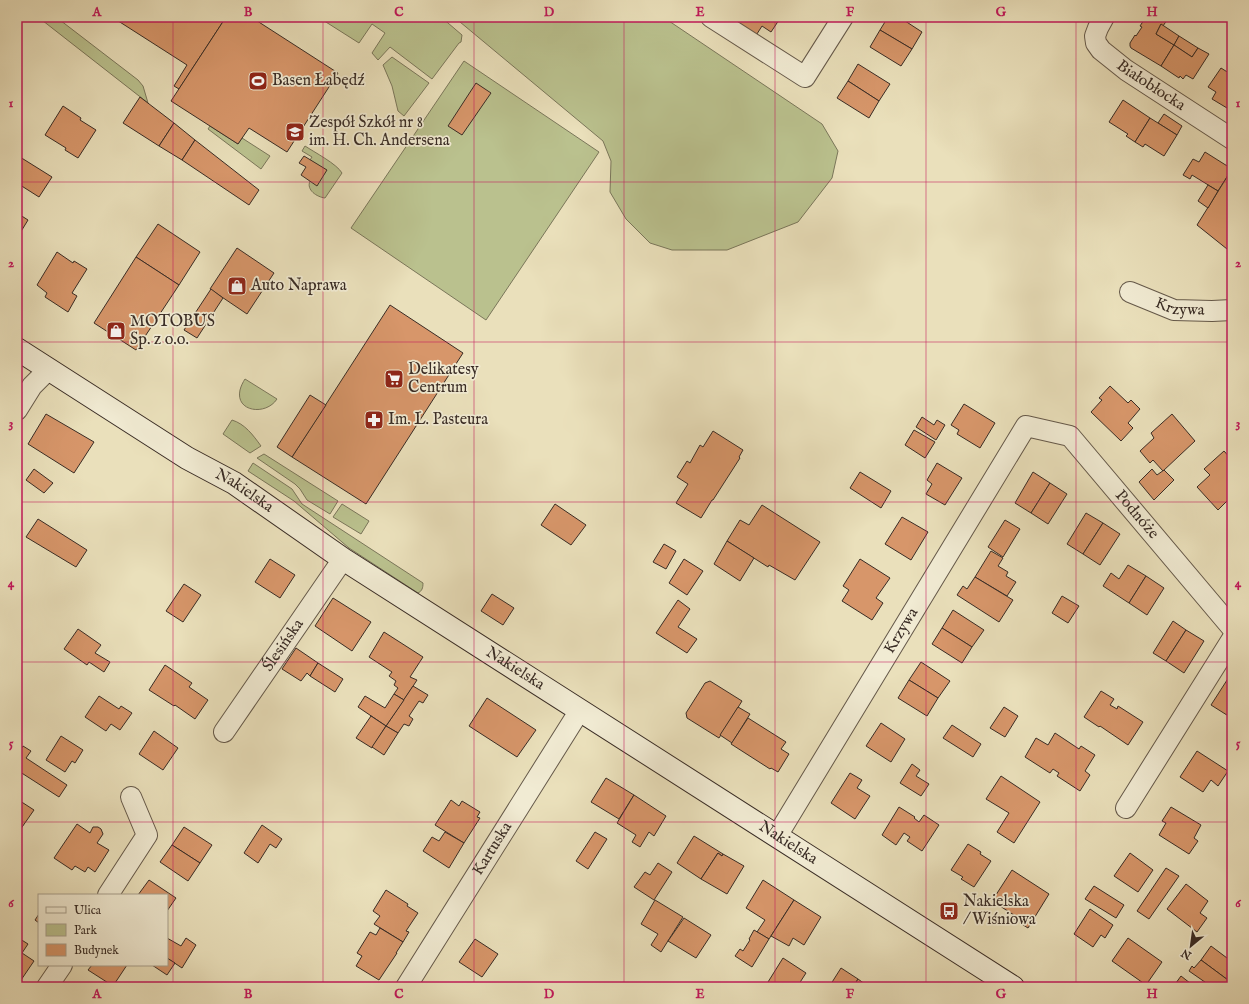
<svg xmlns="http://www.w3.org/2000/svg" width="1249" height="1004" viewBox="0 0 1249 1004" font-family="'IM FELL English',serif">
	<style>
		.green { fill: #bac18e; stroke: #7a765a }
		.building { fill: #d7966a; stroke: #392c25 }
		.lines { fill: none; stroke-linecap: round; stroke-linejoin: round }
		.minor-casing { stroke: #65594a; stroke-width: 22 }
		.secondary-casing { stroke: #392c25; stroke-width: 24 }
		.minor { stroke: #f1ebd3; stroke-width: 20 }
		.secondary { stroke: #f1ebd3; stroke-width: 22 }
		.grid { fill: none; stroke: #c2185b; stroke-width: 1; stroke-opacity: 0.55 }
		.labels { text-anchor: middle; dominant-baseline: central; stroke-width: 3.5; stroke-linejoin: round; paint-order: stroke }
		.poi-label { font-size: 16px; fill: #392c25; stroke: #f1ebd3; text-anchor: start }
		.street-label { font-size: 16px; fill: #392c25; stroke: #f1ebd3 }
		.neatline { fill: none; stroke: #c2185b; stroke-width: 1.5 }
		.grid-label { font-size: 13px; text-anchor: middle; font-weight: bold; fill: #c2185b }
	</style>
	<rect width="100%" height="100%" fill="#eae0bb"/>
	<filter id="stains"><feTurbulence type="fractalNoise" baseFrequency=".005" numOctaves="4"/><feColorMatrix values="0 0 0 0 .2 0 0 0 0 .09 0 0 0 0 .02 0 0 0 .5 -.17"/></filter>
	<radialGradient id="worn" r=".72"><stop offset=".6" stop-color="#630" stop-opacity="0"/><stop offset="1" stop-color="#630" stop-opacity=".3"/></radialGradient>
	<!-- green -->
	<g class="green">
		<path d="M38,17H56L138,80L143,86L148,103Z"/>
		<path d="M318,17H441L462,35L461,42L459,43L432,79L390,47L378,60L372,53L385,33L372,24L359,43Z"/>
		<path d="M454,17H663L822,124L838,151L832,178L798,222L727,250H672L650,243L626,219L610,192L611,161L603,141Z"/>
		<path d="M392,57L429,83L404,116L398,111L392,86L383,65Z"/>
		<path d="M464,61L599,152L486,320L351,228Z"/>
		<path d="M210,126L238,144L242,138L270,156L261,169L208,129Z"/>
		<path d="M305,146C314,152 337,164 342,173L325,198C317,197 306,190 310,181L326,170L310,160L312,157L302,151Z"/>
		<path d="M245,379L277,399C266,416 235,412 240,390C241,386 243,382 245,379Z"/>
		<path d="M232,420C245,424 253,435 261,446L250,453L223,434Z"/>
		<path d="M264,454L338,501L330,514L307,500L300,489L295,484L257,458Z"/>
		<path d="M253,463L292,489L302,504L423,583C423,588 422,591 418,593L349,548L294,501L248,471Z"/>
		<path d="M342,504L369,521L361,534L333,517Z"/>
	</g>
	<!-- building -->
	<g class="building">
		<path d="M112,17H226L179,89L174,86L187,65Z"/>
		<path d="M226,17H251L338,73L287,152L249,128L238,144L171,101Z"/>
		<path d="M738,17H781L771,32L762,26L755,37L734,23Z"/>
		<path d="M888,17H899L922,32L912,49L880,30Z"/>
		<path d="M1146,17H1169L1163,26L1161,24L1156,34L1174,45L1161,66L1131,48L1130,46V43L1135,35L1136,36L1142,27L1140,26Z"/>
		<path d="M1161,24L1179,36L1174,45L1156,34Z"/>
		<path d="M880,30L912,49L901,66L870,47Z"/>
		<path d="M1179,36L1198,48L1192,57L1174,45Z"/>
		<path d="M1174,45L1192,57L1198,48L1209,54L1193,79L1186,75L1183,79L1180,76L1179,78L1161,66Z"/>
		<path d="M858,64L890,84L879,101L848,81Z"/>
		<path d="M1221,68L1232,75L1231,80L1232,81V111L1212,99L1216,92L1208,87Z"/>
		<path d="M848,81L879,101L869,118L837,98Z"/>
		<path d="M476,83L491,93L462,135L448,126Z"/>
		<path d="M140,97L174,123L159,146L123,123Z"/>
		<path d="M1123,100L1150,118L1135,142L1126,136L1128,134L1109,122Z"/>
		<path d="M63,106L81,118L80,120L96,130L78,158L65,150L66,148L45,135Z"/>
		<path d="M1164,114L1182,126L1177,135L1158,123Z"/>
		<path d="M1150,118L1177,135L1164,156L1145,144L1143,147L1135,142Z"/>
		<path d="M174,123L195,140L182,160L159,146Z"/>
		<path d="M195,140L259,190L249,205L182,160Z"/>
		<path d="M1205,152L1232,169L1218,191L1192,175L1190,179L1183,175L1193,159L1199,162Z"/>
		<path d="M304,156L327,170L317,186L301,175L306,167L299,163Z"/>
		<path d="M20,157L52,177L39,197L17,183V162Z"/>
		<path d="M1232,169V241L1227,249L1197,225Z"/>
		<path d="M1208,185L1218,191L1208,208L1198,201Z"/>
		<path d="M17,213L28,220L17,238Z"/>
		<path d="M158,224L200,252L179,285L136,257Z"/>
		<path d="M237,248L274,273L247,314L210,289Z"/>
		<path d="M57,252L73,263L74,261L87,269L72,293L77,296L68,312L45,297L47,293L37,285Z"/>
		<path d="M136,257L179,285L136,350L94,323Z"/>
		<path d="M211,289L223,298L197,338L184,330Z"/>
		<path d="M390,305L463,353L366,504L292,457Z"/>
		<path d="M1110,386L1128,403L1131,400L1140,409L1128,423L1133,428L1121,441L1091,412L1102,400L1099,398Z"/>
		<path d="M310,395L326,405L292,457L277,447Z"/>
		<path d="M964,404L995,423L980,448L957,434L959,430L951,425Z"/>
		<path d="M46,414L94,442L74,473L28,444Z"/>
		<path d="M1172,414L1195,441L1163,471L1153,460L1150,463L1140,451L1154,438L1151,433Z"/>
		<path d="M922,417L934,425L937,420L945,425L936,440L916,427Z"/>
		<path d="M914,430L935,442L925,458L905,445Z"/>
		<path d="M713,431L743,450L739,457L740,458L713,500H712L701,518L676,503L688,484L677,477L687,461L690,463L700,445L703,447Z"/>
		<path d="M1224,451L1232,460V491L1229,494L1232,496L1218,510L1197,487L1210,475L1204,469Z"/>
		<path d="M937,463L962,478L945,505L926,494L932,484L927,480Z"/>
		<path d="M34,469L53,483L44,493L26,480Z"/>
		<path d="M1152,469L1157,475L1164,470L1174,480L1154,500L1139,482Z"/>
		<path d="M860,472L891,491L881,508L850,488Z"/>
		<path d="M1033,472L1050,483L1031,513L1015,503Z"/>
		<path d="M1050,483L1067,494L1048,524L1031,513Z"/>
		<path d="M555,504L586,525L571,545L541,525Z"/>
		<path d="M762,505L820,542L795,580L769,565L768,567L727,541L740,520L749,525Z"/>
		<path d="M1086,513L1103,523L1083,554L1067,544Z"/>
		<path d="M902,517L928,532L911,560L885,544Z"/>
		<path d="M38,519L87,550L76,567L26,537Z"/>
		<path d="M1005,520L1020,529L1003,557L988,547Z"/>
		<path d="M1103,523L1120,534L1100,565L1083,554Z"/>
		<path d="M727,541L754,558L740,581L714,564Z"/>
		<path d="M664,544L676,551L666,569L653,562Z"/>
		<path d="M991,551L1003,558L998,566L1008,572L1006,576L1016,582L1007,596L975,577Z"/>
		<path d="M270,559L295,575L280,598L255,582Z"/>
		<path d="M684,559L703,571L687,595L669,583Z"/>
		<path d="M860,559L890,578L876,598L883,603L872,620L842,601L849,590L843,586Z"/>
		<path d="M1128,565L1146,576L1129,603L1103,586L1111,573L1119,579Z"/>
		<path d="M1146,576L1164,588L1147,615L1129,603Z"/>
		<path d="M975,577L1013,600L999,622L957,595L963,586L967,589Z"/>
		<path d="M184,584L201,595L183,622L166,611Z"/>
		<path d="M492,594L514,608L503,625L481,611Z"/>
		<path d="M1062,596L1079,606L1068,623L1052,613Z"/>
		<path d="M333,598L371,622L352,651L315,626Z"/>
		<path d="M678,600L690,609L678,627L697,639L687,653L656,633Z"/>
		<path d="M953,610L984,630L972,647L942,628Z"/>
		<path d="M1173,621L1186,630L1166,661L1153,653Z"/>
		<path d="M942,628L972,647L962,663L932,644Z"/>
		<path d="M78,629L101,645L95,653L110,662L104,672L89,662L87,665L64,649Z"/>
		<path d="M1186,630L1204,641L1184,673L1166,661Z"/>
		<path d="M384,632L423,657L410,677L417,680L404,700L394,694L398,688L394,685L396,681L389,676L392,672L369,657Z"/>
		<path d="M296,648L318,663L310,676L307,673L301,681L282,669Z"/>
		<path d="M921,662L950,681L938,698L909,680Z"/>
		<path d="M318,663L343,679L335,692L310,676Z"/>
		<path d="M165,665L192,683L189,687L208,700L195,719L175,705L174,706L149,690Z"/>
		<path d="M1229,677L1232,679V714L1230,717L1211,705Z"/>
		<path d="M909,680L938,698L927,716L898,698Z"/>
		<path d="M710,681L742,701L719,738L687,718L686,713L705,683Z"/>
		<path d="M413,686L428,695L423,703L419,701L409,716L413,719L409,726L404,724L398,733L386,726Z"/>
		<path d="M1101,691L1114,699L1110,705L1117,709L1118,706L1143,722L1128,745L1100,726L1099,727L1084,717Z"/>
		<path d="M394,694L404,700L386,726L358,707L365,696L385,708Z"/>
		<path d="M99,696L119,709L121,706L132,713L120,730L111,724L106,731L85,717Z"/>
		<path d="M487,698L536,730L517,757L469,726Z"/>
		<path d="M738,707L750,714L732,743L720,735Z"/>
		<path d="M1004,707L1018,716L1005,737L990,728Z"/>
		<path d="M371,716L386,726L372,748L356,738Z"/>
		<path d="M748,718L786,742L781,749L789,754L778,772L771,768L770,769L731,744Z"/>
		<path d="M881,723L905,739L891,762L866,746Z"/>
		<path d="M952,725L981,744L973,757L943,738Z"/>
		<path d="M386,726L398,733L384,755L372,747Z"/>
		<path d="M154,731L178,748L163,770L139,754Z"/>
		<path d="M1055,733L1079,749L1081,746L1095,755L1085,771L1090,775L1080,791L1057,776L1059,773L1053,769L1050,773L1025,757L1036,738L1048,745Z"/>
		<path d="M61,736L83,750L75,763L72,761L65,772L46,760Z"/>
		<path d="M23,746L31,751L26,758L67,785L59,797L17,770V756Z"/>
		<path d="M1197,751L1228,771L1218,786L1211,780L1203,792L1180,777Z"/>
		<path d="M912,764L920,770L916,776L929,784L921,796L900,783Z"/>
		<path d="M850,773L862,780L857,788L870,796L855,819L831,803Z"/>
		<path d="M1001,776L1040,802L1014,843L997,832L1009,813L986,799Z"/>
		<path d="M606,778L634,795L619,819L591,802Z"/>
		<path d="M634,795L666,816L654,836L649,832L640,847L632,842L636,835L617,823Z"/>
		<path d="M17,799L34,810L20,830L17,829Z"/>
		<path d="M451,800L459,806L462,801L480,812L477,817L480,818L464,843L435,825Z"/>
		<path d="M899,807L915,817L914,818L919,822L924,815L939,825L922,851L907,841L910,837L904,833L896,845L882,835Z"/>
		<path d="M1171,807L1201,825L1194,838L1198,841L1189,854L1159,835L1166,823L1162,821Z"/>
		<path d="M77,824L90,833L93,827H98L101,829L103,834L97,843L109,850L95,872L88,867L85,872L75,866L72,870L54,858Z"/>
		<path d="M262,825L282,839L276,848L270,844L258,863L244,853Z"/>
		<path d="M184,827L212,845L200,863L172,845Z"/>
		<path d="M445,832L464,843L449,868L423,851L432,837L439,841Z"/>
		<path d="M595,832L607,839L588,869L576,861Z"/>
		<path d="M694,836L723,854L722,856L718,853L701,879L677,863Z"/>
		<path d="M968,844L981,852L980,854L991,861L974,887L961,879L963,877L951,870Z"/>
		<path d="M172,845L200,863L188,881L160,862Z"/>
		<path d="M718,853L722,856L723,854L744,866L727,894L701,879Z"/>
		<path d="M1130,853L1153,870L1138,892L1114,876Z"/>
		<path d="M658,863L672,872L654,900L634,887L645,872L650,875Z"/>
		<path d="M1166,868L1179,876L1149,919L1137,911Z"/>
		<path d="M1012,870L1049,894L1028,928L1012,918L1014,915L992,901Z"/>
		<path d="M149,880L176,898L167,911V895H138Z"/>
		<path d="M763,880L794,900L769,939L757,932L765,920L746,908Z"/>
		<path d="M1186,884L1208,901L1200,913L1207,918L1197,932L1167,909Z"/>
		<path d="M1094,886L1124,905L1116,918L1085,899Z"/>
		<path d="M386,890L408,904L407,906L418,913L406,931L409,932L403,942L374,924L380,916L373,911Z"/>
		<path d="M655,900L683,917L661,952L651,945L658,934L641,924Z"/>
		<path d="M794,900L821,917L804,945L793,938L789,946L771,936Z"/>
		<path d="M1090,909L1113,925L1105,938L1101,935L1093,947L1074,934Z"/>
		<path d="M39,914V923L35,920Z"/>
		<path d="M684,918L711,935L696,958L668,941Z"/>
		<path d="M380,928L403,942L396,953H397L379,980L356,966L362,956L357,953L370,932L376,935Z"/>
		<path d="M754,930L769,939L752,967L735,956L740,949L743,951L750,940L749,939Z"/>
		<path d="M17,937L28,944L22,953L34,961L19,983L17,982Z"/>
		<path d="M167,938L181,946L186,938L196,945L182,968L167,958Z"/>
		<path d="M1128,938L1162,962L1146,985L1112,961Z"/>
		<path d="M475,939L498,954L482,977L459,962Z"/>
		<path d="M1211,946L1231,961L1232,960V983L1201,960Z"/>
		<path d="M167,958L175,963L167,975L152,965H167Z"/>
		<path d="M783,958L806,973L797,987H776L768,982Z"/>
		<path d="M1201,960L1232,983L1229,987H1212L1189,971L1192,966L1194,968Z"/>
		<path d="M92,965H127L113,986L88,970Z"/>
		<path d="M841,968L858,979L853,987H829Z"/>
		<path d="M1181,976L1195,987H1173Z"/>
		<path d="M858,979L869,987H853Z"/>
	</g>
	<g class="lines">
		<!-- minor casing -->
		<g class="minor-casing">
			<g id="minor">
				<path d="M711,17L805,77L843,17"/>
				<path id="s1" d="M1104,17L1098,28L1095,36L1096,43L1101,50L1126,70L1232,139"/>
				<path id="s2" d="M1130,292L1174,310L1212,311L1232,310"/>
				<path d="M17,410L32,386L49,369"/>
				<path id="s3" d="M224,732L343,559"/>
				<path d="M1126,808L1232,639"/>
				<path id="s4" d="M777,836L1026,426L1070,436L1232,628"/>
				<path d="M108,895L147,835L131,797"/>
				<path d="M47,987L62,965"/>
				<path id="s5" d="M406,987L580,710"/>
			</g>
		</g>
		<!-- secondary casing -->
		<g class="secondary-casing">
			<g id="secondary">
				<path id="s6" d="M17,349L187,458L234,483L343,559L1013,987"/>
			</g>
		</g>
		<!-- minor -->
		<use href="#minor" class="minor"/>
		<!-- secondary -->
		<use href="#secondary" class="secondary"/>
	</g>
	<!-- grid -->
	<path class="grid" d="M173,17V987M323,17V987M474,17V987M624,17V987M775,17V987M926,17V987M1076,17V987M17,182H1232M17,342H1232M17,502H1232M17,662H1232M17,822H1232"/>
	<!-- icons -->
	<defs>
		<g id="stadium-square" transform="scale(1)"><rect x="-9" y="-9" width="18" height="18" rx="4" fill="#8f2418" stroke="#f1ebd3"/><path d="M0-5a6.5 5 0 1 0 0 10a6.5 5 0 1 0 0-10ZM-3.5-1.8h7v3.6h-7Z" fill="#fff"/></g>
		<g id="school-square" transform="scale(1)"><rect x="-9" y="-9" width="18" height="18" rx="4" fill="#8f2418" stroke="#f1ebd3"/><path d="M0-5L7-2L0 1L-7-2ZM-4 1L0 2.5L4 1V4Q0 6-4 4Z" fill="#fff"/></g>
		<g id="shop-square" transform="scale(1)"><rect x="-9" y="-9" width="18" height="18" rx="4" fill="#8f2418" stroke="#f1ebd3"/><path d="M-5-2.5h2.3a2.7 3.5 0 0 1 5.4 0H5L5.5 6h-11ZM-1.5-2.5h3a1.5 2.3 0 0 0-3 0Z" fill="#fff"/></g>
		<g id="supermarket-square" transform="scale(1)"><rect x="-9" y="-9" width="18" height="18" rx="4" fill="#8f2418" stroke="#f1ebd3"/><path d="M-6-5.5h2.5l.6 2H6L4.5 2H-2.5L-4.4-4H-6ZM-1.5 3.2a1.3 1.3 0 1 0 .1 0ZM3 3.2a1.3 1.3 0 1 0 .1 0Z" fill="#fff"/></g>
		<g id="pharmacy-square" transform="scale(1)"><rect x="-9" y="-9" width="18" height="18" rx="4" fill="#8f2418" stroke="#f1ebd3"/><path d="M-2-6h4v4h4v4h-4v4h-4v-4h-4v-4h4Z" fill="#fff"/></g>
		<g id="bus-square" transform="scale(1)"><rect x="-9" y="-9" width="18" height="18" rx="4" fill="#8f2418" stroke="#f1ebd3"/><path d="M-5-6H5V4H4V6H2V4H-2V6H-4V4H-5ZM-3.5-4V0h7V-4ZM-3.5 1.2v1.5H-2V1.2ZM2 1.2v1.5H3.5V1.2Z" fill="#fff"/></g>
	</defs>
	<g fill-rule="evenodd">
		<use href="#stadium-square" x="258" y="81"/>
		<use href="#school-square" x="295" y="132"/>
		<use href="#shop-square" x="237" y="286"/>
		<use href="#shop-square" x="116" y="331"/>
		<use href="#supermarket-square" x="394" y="379"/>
		<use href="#pharmacy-square" x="374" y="420"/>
		<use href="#bus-square" x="949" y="911"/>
	</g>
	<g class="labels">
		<!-- poi labels -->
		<g class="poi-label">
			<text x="272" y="81">Basen Łabędź</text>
			<text x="309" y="123">Zespół Szkół nr 8<tspan x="309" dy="18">im. H. Ch. Andersena</tspan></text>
			<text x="251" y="286">Auto Naprawa</text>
			<text x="130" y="322">MOTOBUS<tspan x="130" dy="18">Sp. z o.o.</tspan></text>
			<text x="408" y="370">Delikatesy<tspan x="408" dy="18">Centrum</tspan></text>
			<text x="388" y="420">Im. L. Pasteura</text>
			<text x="963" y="902">Nakielska<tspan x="963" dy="18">/ Wiśniowa</tspan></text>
		</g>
		<!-- street labels -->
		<g class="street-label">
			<text stroke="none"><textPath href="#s1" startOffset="98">Białobłocka</textPath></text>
			<text stroke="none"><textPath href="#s2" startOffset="53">Krzywa</textPath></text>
			<text stroke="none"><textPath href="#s6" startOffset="268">Nakielska</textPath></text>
			<text stroke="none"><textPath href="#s4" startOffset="628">Podnóże</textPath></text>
			<text stroke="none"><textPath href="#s4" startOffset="240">Krzywa</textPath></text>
			<text stroke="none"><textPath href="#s3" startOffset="105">Ślesińska</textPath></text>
			<text stroke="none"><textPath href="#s6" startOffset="592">Nakielska</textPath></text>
			<text stroke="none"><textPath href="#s6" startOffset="916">Nakielska</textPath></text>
			<text stroke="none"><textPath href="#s5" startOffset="163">Kartuska</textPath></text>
		</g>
	</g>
	<!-- margin -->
	<rect width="1249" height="1004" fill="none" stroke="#eae0bb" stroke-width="44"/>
	<!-- legend -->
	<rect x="38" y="894" width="130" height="72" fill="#f1ebd3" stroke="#a79f8d"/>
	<rect x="46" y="907" width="20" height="6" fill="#f1ebd3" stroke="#a79f8d"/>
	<text x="74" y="914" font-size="12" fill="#392c25">Ulica</text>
	<rect x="46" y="924" width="20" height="12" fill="#bac18e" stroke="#a79f8d"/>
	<text x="74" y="934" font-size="12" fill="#392c25">Park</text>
	<rect x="46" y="944" width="20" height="12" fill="#d7966a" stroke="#a79f8d"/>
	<text x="74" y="954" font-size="12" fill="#392c25">Budynek</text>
	<!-- north arrow -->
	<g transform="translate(1191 946) rotate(209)" stroke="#f1ebd3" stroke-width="3" paint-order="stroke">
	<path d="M0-3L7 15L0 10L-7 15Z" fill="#392c25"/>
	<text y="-6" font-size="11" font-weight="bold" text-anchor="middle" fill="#392c25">N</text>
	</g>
	<rect x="22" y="22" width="1205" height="960" class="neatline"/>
	<g class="grid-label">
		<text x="97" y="16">A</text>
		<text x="248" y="16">B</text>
		<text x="399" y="16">C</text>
		<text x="549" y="16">D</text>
		<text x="700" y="16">E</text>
		<text x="850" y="16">F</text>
		<text x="1001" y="16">G</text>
		<text x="1152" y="16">H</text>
		<text x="11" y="107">1</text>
		<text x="1238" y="107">1</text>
		<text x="11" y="267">2</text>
		<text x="1238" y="267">2</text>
		<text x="11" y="427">3</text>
		<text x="1238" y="427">3</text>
		<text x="11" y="587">4</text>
		<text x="1238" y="587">4</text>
		<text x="11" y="747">5</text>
		<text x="1238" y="747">5</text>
		<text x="11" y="907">6</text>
		<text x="1238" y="907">6</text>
		<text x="97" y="998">A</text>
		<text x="248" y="998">B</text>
		<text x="399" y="998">C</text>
		<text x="549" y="998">D</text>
		<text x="700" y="998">E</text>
		<text x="850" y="998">F</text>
		<text x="1001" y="998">G</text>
		<text x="1152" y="998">H</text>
	</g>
	<rect width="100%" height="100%" filter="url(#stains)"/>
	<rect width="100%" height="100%" fill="url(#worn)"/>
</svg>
